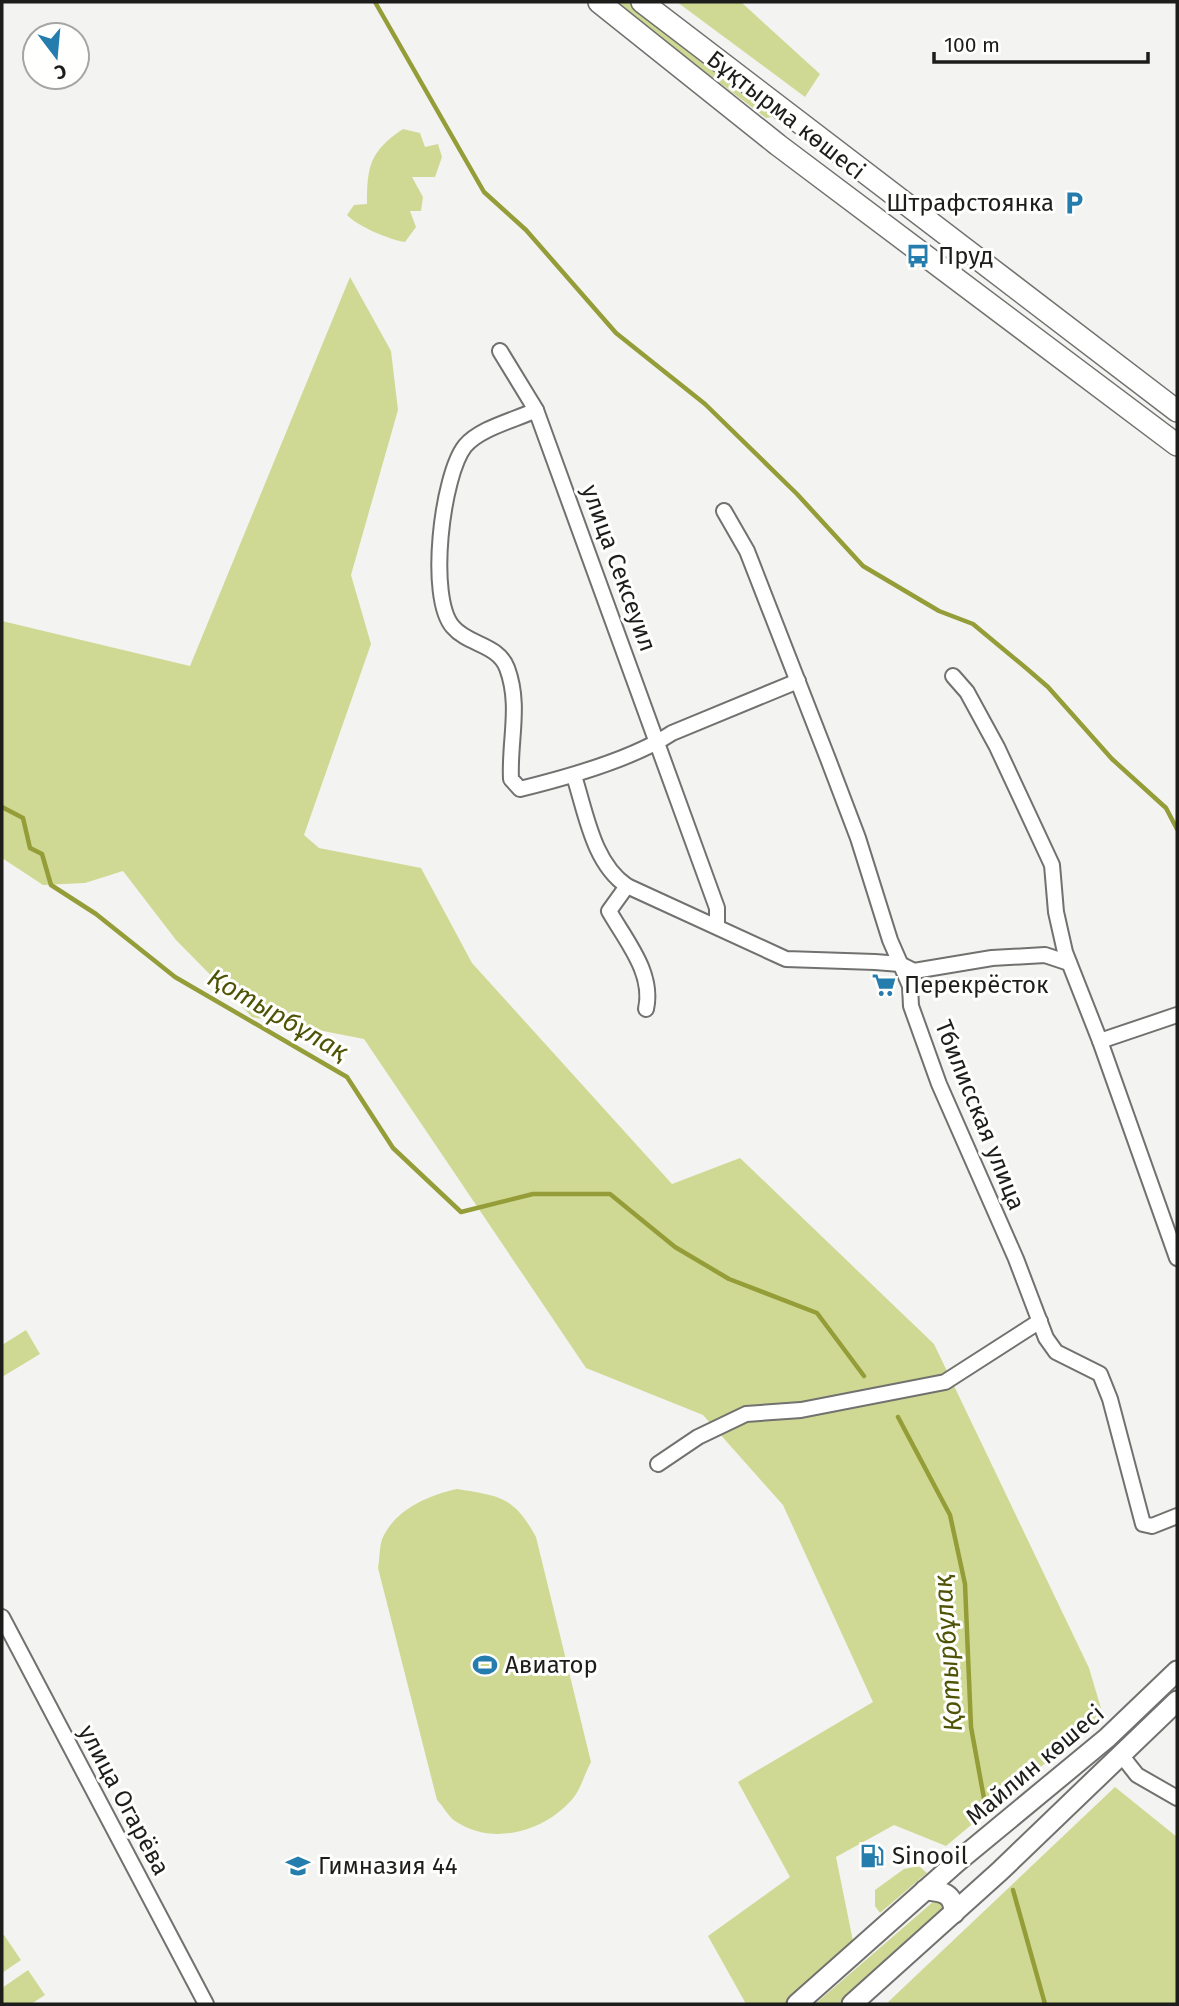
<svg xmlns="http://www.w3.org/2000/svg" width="1179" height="2006" viewBox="0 0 1179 2006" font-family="'Fira Sans',sans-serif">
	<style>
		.green { fill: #d0d994 }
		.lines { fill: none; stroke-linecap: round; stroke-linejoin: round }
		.stream { stroke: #949d38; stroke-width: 4.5 }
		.street-casing { stroke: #71716f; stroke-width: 18 }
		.secondary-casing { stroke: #71716f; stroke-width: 23 }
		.primary-casing { stroke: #71716f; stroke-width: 24 }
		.street { stroke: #fff; stroke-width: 14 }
		.secondary { stroke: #fff; stroke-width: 19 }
		.primary { stroke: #fff; stroke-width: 21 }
		.labels { text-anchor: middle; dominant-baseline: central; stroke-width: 6; stroke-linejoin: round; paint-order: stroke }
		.street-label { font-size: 24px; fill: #1d1d1c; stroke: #fffffe }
		.poi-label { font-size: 24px; fill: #1d1d1c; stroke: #fffffe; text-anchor: start }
		.water-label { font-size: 26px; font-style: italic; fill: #4e5305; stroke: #fffffe }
	</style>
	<rect width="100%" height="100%" fill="#f3f4f1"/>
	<!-- green -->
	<g class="green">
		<path d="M613,2H629L771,110L772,117L766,118Z"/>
		<path d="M677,2H741L820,74L805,97Z"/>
		<path d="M403,129L420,133L425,147L438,144L442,157L435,177H412L423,197L421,211H410L416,227L405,242C390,240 357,226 347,215L354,205L367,204C367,166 370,151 403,129Z"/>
		<path d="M350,277L391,351L398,410L351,575L371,644L304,835L319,848L421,868L472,963L672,1184L740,1158L934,1344L1089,1668L1103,1715L946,1846L894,1825L836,1857L854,1946L786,2004H746L708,1936L790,1877L738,1782L873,1702L783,1505L703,1415L586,1368L364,1039L252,1017L176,940L123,871L85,883L43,885L2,858V621L190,666Z"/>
		<path d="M26,1330L40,1354L2,1377V1345Z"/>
		<path d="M457,1489C501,1496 514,1497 536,1537L591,1762C585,1773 581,1788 574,1797C547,1831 493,1847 455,1821C448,1816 443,1806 437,1800L378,1568C380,1558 379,1543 384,1535C398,1508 430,1495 457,1489Z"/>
		<path d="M1115,1787L1177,1837V2004H886Z"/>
		<path d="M919,1866L927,1873L880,1913L875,1906V1890L904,1869Z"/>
		<path d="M934,1901L940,1903L942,1908L838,2004H815Z"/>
		<path d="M4,1935L21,1960L2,1973V1936Z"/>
		<path d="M28,1970L45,1995L31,2004H2V1988Z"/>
	</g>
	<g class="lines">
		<!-- stream -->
		<g class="stream">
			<path d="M375,2L484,192L526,230L616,333L705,404L797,494L863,566L939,611L973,624L1026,668L1048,687L1112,759L1166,808L1177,829"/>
			<path d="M2,807L23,818L30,848L42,854L51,885L96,914L175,977L347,1077L393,1148L461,1212L533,1194H610L675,1247L729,1279L817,1313L864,1376"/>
			<path d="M898,1417L950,1515L965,1584L971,1727L987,1815"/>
			<path d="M1013,1890L1045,2004"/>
		</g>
		<!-- street casing -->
		<g class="street-casing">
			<g id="street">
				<path d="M500,351L536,410L717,908V926"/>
				<path d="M536,410C515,420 480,428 465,446C442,475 427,598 453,627C468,645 498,644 507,668C521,705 509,741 511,779L520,789C565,778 633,759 672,733L798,681"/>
				<path d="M724,511L747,551L828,759L858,838L890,940L910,986L911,1006L939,1084L1016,1259L1046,1338L1056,1352L1100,1374L1110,1399L1143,1524L1152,1526L1177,1516"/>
				<path d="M953,676L967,692L997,747L1052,865L1056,912L1065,952L1100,1041"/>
				<path d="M574,776C586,813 593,863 627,886L786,959L875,962L900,964L914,971L992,958L1045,955L1069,963"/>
				<path d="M627,886L609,911C626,941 654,973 646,1009"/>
				<path d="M1177,1015L1100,1041L1177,1258"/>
				<path d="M658,1464L698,1437L746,1414L801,1410L945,1382L1040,1321"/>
				<path d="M2,1617L206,2004"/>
				<path d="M1122,1756L1137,1775L1177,1798"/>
			</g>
		</g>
		<!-- secondary casing -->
		<g class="secondary-casing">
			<g id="secondary">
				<path d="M925,1890C942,1891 954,1893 954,1913"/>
				<path d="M797,2004L957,1862L1107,1738L1177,1671"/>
				<path d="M852,2004L1000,1871L1177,1701"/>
			</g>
		</g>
		<!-- primary casing -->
		<g class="primary-casing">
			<g id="primary">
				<path d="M599,2L778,145L1177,445"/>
				<path d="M642,2L1177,411"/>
			</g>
		</g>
		<!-- street -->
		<use href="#street" class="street"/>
		<!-- secondary -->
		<use href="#secondary" class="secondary"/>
		<!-- primary -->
		<use href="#primary" class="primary"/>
	</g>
	<!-- icons -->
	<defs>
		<g id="parking-bare" transform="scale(1.89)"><path d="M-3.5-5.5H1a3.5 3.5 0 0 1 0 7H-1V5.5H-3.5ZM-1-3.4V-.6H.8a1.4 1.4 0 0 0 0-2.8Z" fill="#247dac" stroke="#fffffe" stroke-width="2.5" paint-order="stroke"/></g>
		<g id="bus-bare" transform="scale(1.89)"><path d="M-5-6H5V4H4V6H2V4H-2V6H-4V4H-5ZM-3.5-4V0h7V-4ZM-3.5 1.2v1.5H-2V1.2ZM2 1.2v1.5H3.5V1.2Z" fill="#247dac" stroke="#fffffe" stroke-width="2.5" paint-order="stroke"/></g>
		<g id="supermarket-bare" transform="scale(1.89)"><path d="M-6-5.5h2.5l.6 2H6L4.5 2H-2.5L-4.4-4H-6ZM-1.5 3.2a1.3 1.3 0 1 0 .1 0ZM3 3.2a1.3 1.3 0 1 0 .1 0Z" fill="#247dac" stroke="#fffffe" stroke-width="2.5" paint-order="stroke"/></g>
		<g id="stadium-bare" transform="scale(1.89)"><path d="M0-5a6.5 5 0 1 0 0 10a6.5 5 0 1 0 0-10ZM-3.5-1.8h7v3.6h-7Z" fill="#247dac" stroke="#fffffe" stroke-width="2.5" paint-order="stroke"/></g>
		<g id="fuel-bare" transform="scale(1.89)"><path d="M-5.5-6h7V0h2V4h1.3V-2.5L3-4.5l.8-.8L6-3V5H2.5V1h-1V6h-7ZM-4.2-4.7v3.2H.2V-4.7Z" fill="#247dac" stroke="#fffffe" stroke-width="2.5" paint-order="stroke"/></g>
		<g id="school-bare" transform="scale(1.89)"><path d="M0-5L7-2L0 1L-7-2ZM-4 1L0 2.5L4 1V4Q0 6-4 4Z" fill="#247dac" stroke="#fffffe" stroke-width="2.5" paint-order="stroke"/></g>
	</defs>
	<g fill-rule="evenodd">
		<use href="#parking-bare" x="1074" y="203"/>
		<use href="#bus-bare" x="918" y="256"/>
		<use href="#supermarket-bare" x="884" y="985"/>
		<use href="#stadium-bare" x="485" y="1665"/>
		<use href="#fuel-bare" x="872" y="1856"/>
		<use href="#school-bare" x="298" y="1866"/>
	</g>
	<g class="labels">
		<!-- street labels -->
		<g class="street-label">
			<text transform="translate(786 115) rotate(38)">Бұқтырма көшесі</text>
			<text transform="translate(619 568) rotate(70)">улица Сексеуил</text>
			<text transform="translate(980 1115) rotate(68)">Тбилисская улица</text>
			<text transform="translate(1035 1765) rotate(-40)">Майлин көшесі</text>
			<text transform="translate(124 1800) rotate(62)">улица Огарёва</text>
		</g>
		<!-- poi labels -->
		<g class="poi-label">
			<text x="1054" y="203" text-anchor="end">Штрафстоянка</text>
			<text x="938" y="256">Пруд</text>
			<text x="904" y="985">Перекрёсток</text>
			<text x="505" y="1665">Авиатор</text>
			<text x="892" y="1856">Sinooil</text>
			<text x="318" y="1866">Гимназия 44</text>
		</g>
		<!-- water labels -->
		<g class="water-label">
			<text transform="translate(278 1015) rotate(30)">Қотырбұлақ</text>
			<text transform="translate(948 1653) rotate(-94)">Қотырбұлақ</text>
		</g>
	</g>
	<!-- border -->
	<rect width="1179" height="2006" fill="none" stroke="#1d1d1c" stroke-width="7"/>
	<!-- north arrow -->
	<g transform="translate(56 56) rotate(164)"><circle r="33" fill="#fffffe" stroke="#a5a5a4" stroke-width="2"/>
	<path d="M0-5L12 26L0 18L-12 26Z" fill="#247dac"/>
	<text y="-10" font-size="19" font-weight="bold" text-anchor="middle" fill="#1d1d1c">С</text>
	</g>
	<!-- scale -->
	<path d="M934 52v10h214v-10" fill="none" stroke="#1d1d1c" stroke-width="3.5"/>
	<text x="944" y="52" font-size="21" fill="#1d1d1c" stroke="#fffffe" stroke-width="5" paint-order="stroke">100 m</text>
</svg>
